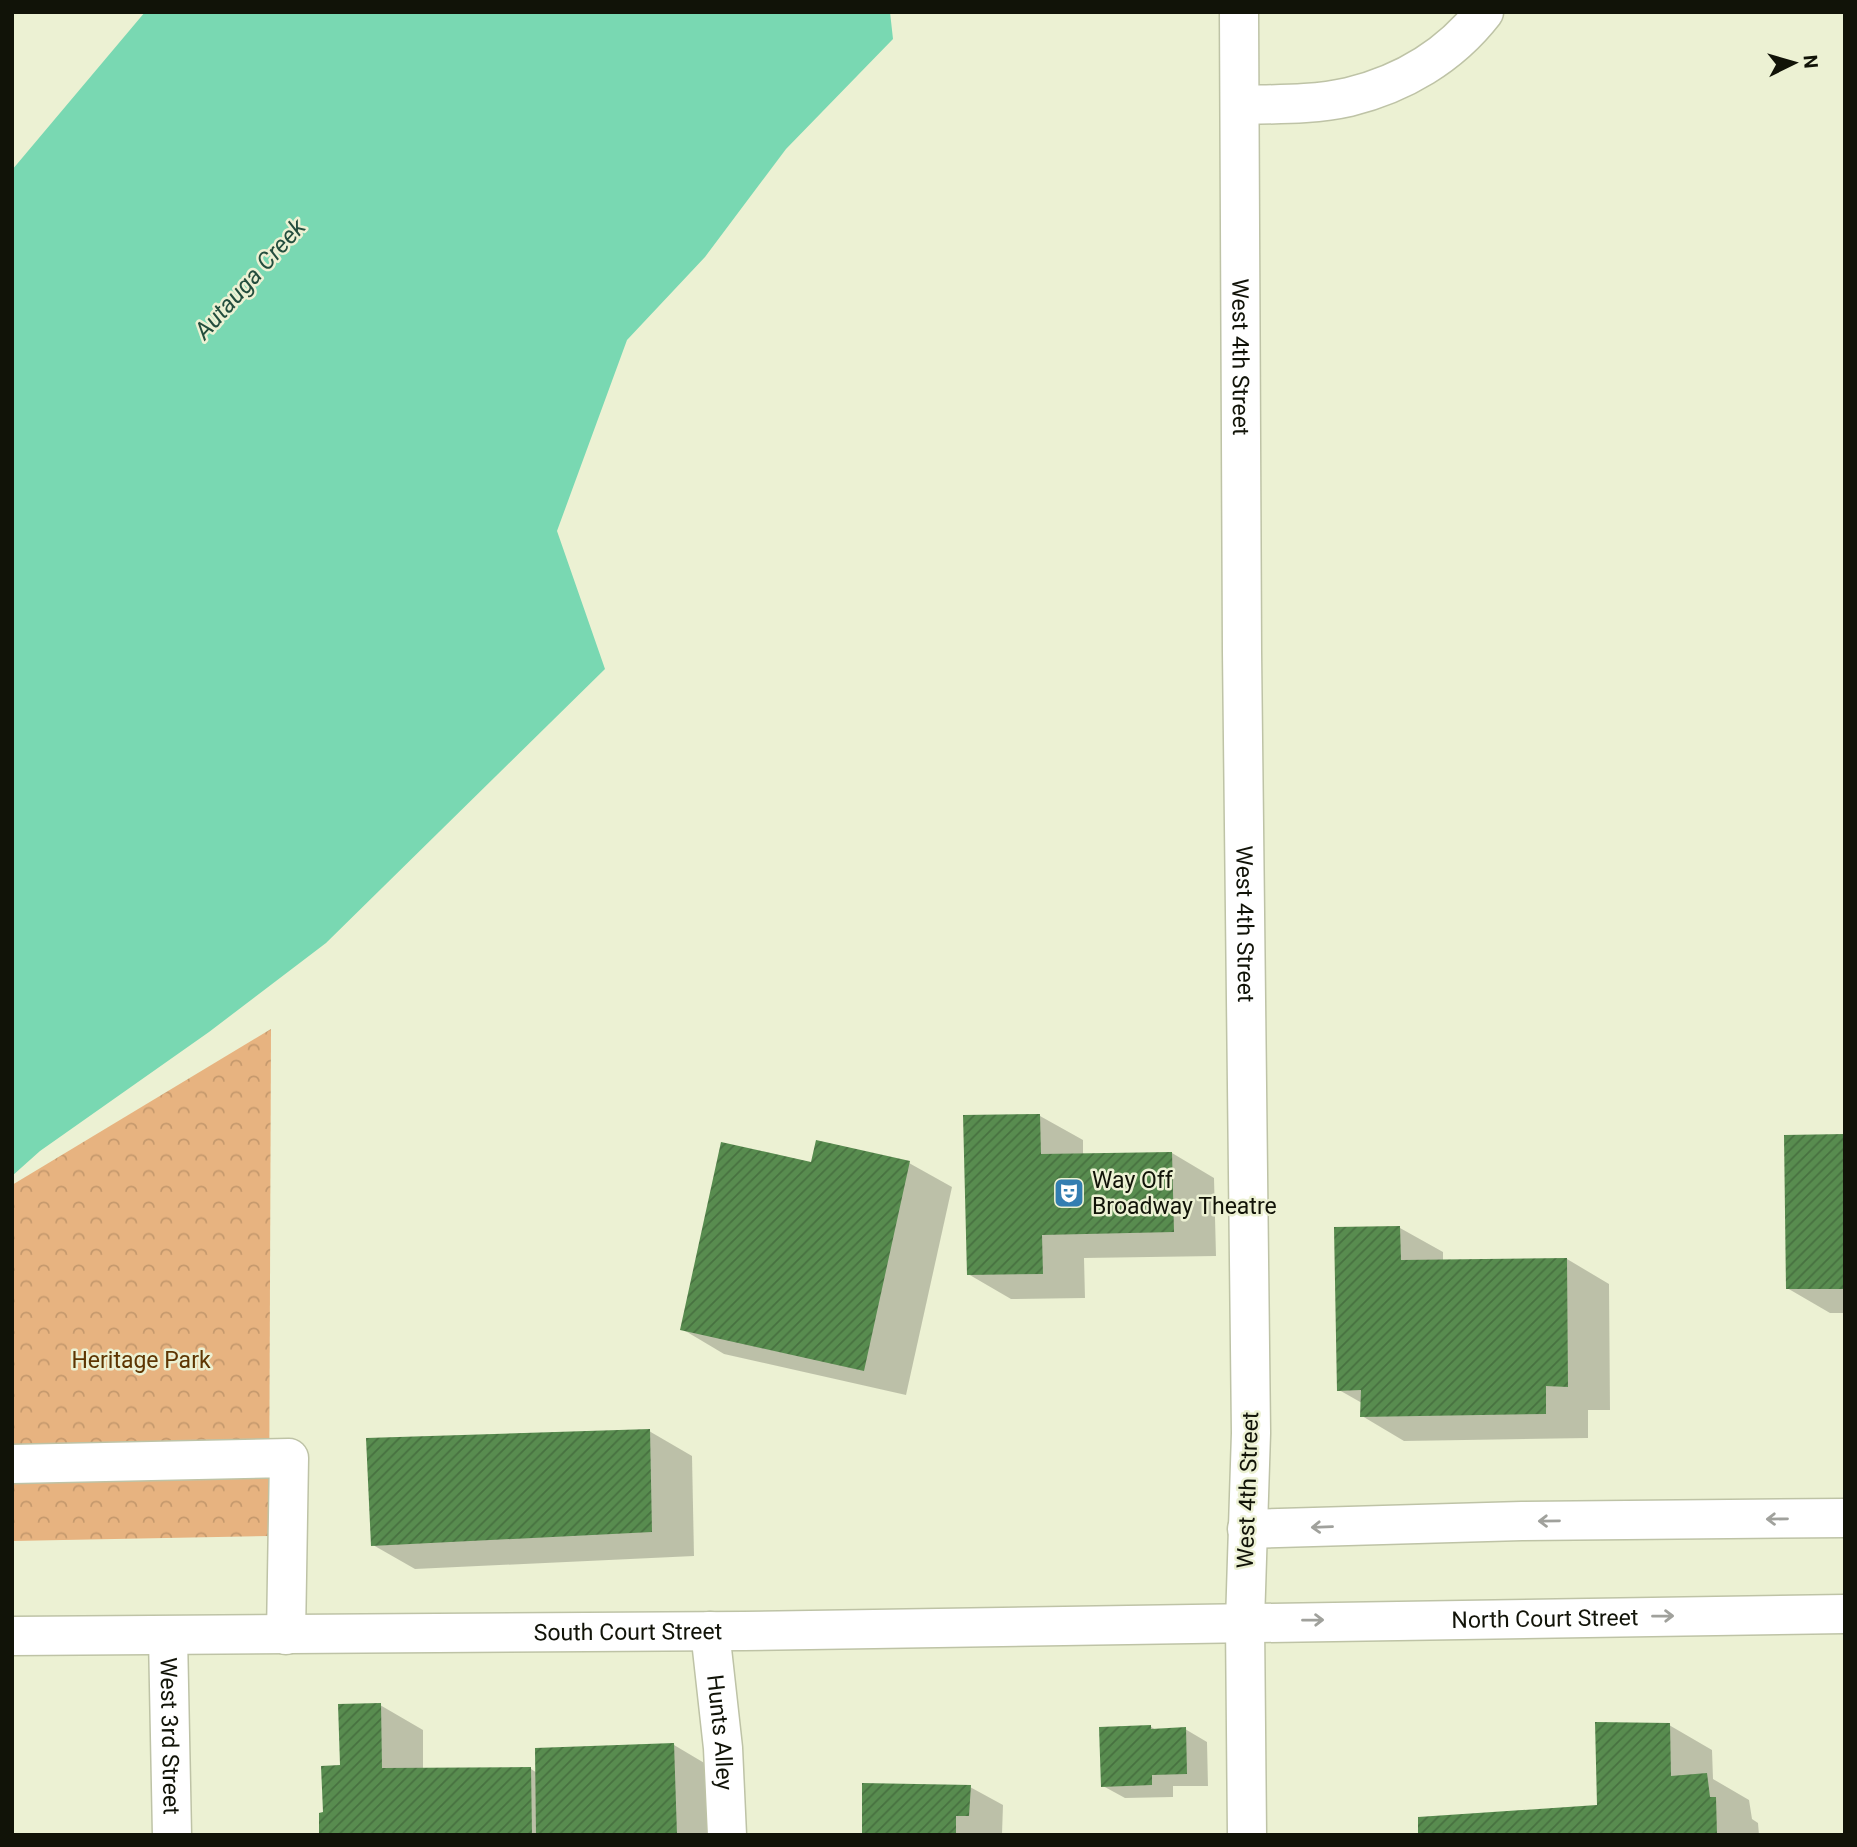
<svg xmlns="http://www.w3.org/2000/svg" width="1857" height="1847" viewBox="0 0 1857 1847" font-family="Roboto,sans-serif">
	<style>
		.forest { fill: url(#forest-crowns) }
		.water { fill: #79d8b2 }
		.shadow { fill: #0003 }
		.building { fill: url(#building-hatch) }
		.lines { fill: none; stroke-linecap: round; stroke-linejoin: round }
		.minor-casing { stroke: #bec3a6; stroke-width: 41 }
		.major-casing { stroke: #bec3a6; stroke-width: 41 }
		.minor { stroke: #fff; stroke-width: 38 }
		.major { stroke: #fff; stroke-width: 38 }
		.oneway { stroke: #a0a19c }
		.labels { text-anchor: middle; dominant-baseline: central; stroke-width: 5; stroke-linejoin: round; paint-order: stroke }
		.street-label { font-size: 23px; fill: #111308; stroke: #ecf1d3 }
		.poi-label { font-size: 23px; fill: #111308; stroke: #ecf1d3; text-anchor: start }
		.park-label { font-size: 23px; fill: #5d3502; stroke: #ecf1d3 }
		.water-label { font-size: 24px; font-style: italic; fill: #234d3d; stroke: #ecf1d3 }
	</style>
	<defs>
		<pattern id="forest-crowns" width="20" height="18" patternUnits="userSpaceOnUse" patternTransform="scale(1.75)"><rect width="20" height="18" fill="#e7b380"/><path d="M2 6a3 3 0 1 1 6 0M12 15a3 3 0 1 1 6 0" fill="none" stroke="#c5996d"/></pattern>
		<pattern id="building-hatch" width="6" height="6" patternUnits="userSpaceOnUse" patternTransform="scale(1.75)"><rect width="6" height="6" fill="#588c4f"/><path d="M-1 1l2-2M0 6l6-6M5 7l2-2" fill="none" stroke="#477140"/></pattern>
	</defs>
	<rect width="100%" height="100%" fill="#ecf1d3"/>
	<!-- forest -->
	<path class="forest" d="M271,1029L269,1536L12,1541V1185Z"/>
	<!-- water -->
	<path class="water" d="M145,12H890L893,39L786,149L705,257L627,340L557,531L605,669L326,943L209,1032L40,1151L12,1176V170Z"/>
	<!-- shadow -->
	<g class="shadow">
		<path d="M1040,1116L1083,1140V1155L1172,1153L1214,1178L1216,1256L1084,1258L1085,1298L1011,1299L968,1274Z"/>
		<path d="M1845,1136V1313H1830L1787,1288Z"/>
		<path d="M909,1163L952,1187L906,1395L724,1354L682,1329L813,1164Z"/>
		<path d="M1400,1228L1443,1252V1261L1567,1259L1609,1284L1610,1410H1588V1438L1404,1441L1362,1416V1403L1339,1390Z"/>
		<path d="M649,1431L692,1456L694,1556L415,1569L373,1545Z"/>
		<path d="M380,1705L423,1730V1769H531L537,1773L674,1745L706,1764L708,1835H321L325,1813L342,1767Z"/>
		<path d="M1669,1725L1712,1750L1713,1779L1749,1800L1752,1819L1758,1823L1759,1835H1420L1599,1806Z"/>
		<path d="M1150,1726L1157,1731L1185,1729L1207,1742L1208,1786H1173V1797L1125,1798L1103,1786Z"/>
		<path d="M970,1787L1003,1805L1002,1834L864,1835Z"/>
	</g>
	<!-- building -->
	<g class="building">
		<path d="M1040,1114L1041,1154L1172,1152L1174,1232L1042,1235L1043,1274L967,1275L963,1115Z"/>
		<path d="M1845,1134V1289H1786L1784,1135Z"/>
		<path d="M816,1140L910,1161L864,1371L680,1330L721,1142L811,1162Z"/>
		<path d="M1400,1226L1401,1260L1567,1258L1568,1387L1546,1386V1414L1360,1417L1361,1390L1337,1391L1334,1227Z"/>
		<path d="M650,1429L652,1532L371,1546L366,1438Z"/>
		<path d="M381,1703L382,1768L531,1767L532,1835H319V1813L323,1812L321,1766L340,1765L338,1704Z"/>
		<path d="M1595,1722L1670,1723L1671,1776L1707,1773L1710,1797H1716L1717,1835H1418V1817L1597,1805Z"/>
		<path d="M1151,1725V1729L1186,1727L1187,1774L1152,1775V1785L1101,1787L1099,1727Z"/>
		<path d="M674,1743L677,1835H536L535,1748Z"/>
		<path d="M862,1783L971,1785L969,1816H956V1835H862Z"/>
	</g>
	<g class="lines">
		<!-- minor casing -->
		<g class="minor-casing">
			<g id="minor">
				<path d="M1240,105C1276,104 1314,105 1349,97C1402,84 1450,56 1484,12"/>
				<path d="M12,1464L289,1458L286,1635"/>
				<path d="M1247,1529L1522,1521L1845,1518"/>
				<path id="s1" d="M710,1631L723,1748L727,1835"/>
				<path id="s2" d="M12,1636L744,1631L1845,1614"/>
				<path id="s3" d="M168,1636L172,1835"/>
			</g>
		</g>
		<!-- major casing -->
		<g class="major-casing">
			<g id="major">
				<path id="s4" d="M1239,12L1242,652L1251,1433L1245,1622L1247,1835"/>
			</g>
		</g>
		<!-- minor -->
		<use href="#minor" class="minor"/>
		<!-- major -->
		<use href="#major" class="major"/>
	</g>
	<!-- one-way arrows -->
	<defs><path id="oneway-shaft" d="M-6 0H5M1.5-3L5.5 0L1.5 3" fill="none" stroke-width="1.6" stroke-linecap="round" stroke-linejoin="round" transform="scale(1.75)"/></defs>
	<g class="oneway">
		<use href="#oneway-shaft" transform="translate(1777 1519) rotate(179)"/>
		<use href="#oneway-shaft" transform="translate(1549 1521) rotate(179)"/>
		<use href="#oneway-shaft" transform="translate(1322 1527) rotate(178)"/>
		<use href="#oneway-shaft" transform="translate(1663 1616) rotate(-1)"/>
		<use href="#oneway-shaft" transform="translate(1313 1620) rotate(-1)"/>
	</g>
	<!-- icons -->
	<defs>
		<g id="theatre-square" transform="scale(1.575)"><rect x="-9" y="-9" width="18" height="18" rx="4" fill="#337eb1" stroke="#ecf1d3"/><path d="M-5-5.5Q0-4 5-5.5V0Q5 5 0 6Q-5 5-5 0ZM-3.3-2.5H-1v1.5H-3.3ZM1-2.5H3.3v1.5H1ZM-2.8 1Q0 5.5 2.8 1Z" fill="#fff"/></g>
	</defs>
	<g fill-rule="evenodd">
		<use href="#theatre-square" x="1069" y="1193"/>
	</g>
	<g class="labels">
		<!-- street labels -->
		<g class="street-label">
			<text stroke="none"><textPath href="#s4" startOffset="345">West 4th Street</textPath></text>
			<text stroke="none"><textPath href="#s4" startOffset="912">West 4th Street</textPath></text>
			<text transform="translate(1248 1490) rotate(-88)">West 4th Street</text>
			<text stroke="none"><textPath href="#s2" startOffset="1533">North Court Street</textPath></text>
			<text stroke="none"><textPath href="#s2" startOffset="616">South Court Street</textPath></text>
			<text stroke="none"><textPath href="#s1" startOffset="102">Hunts Alley</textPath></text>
			<text stroke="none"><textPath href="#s3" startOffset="100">West 3rd Street</textPath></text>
		</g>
		<!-- poi labels -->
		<g class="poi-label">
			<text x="1092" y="1180">Way Off<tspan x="1092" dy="26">Broadway Theatre</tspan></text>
		</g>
		<!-- park labels -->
		<g class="park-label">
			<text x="141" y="1360">Heritage Park</text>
		</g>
		<!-- water labels -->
		<g class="water-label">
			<text transform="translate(250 279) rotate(-48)">Autauga Creek</text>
		</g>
	</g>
	<!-- border -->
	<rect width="1857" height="1847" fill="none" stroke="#111308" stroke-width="28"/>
	<!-- north arrow -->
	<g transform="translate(1794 63) rotate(85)" stroke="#ecf1d3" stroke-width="5" paint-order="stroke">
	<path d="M0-5L12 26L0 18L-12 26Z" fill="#111308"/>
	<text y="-10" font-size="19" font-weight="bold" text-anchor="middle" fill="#111308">N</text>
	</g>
</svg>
